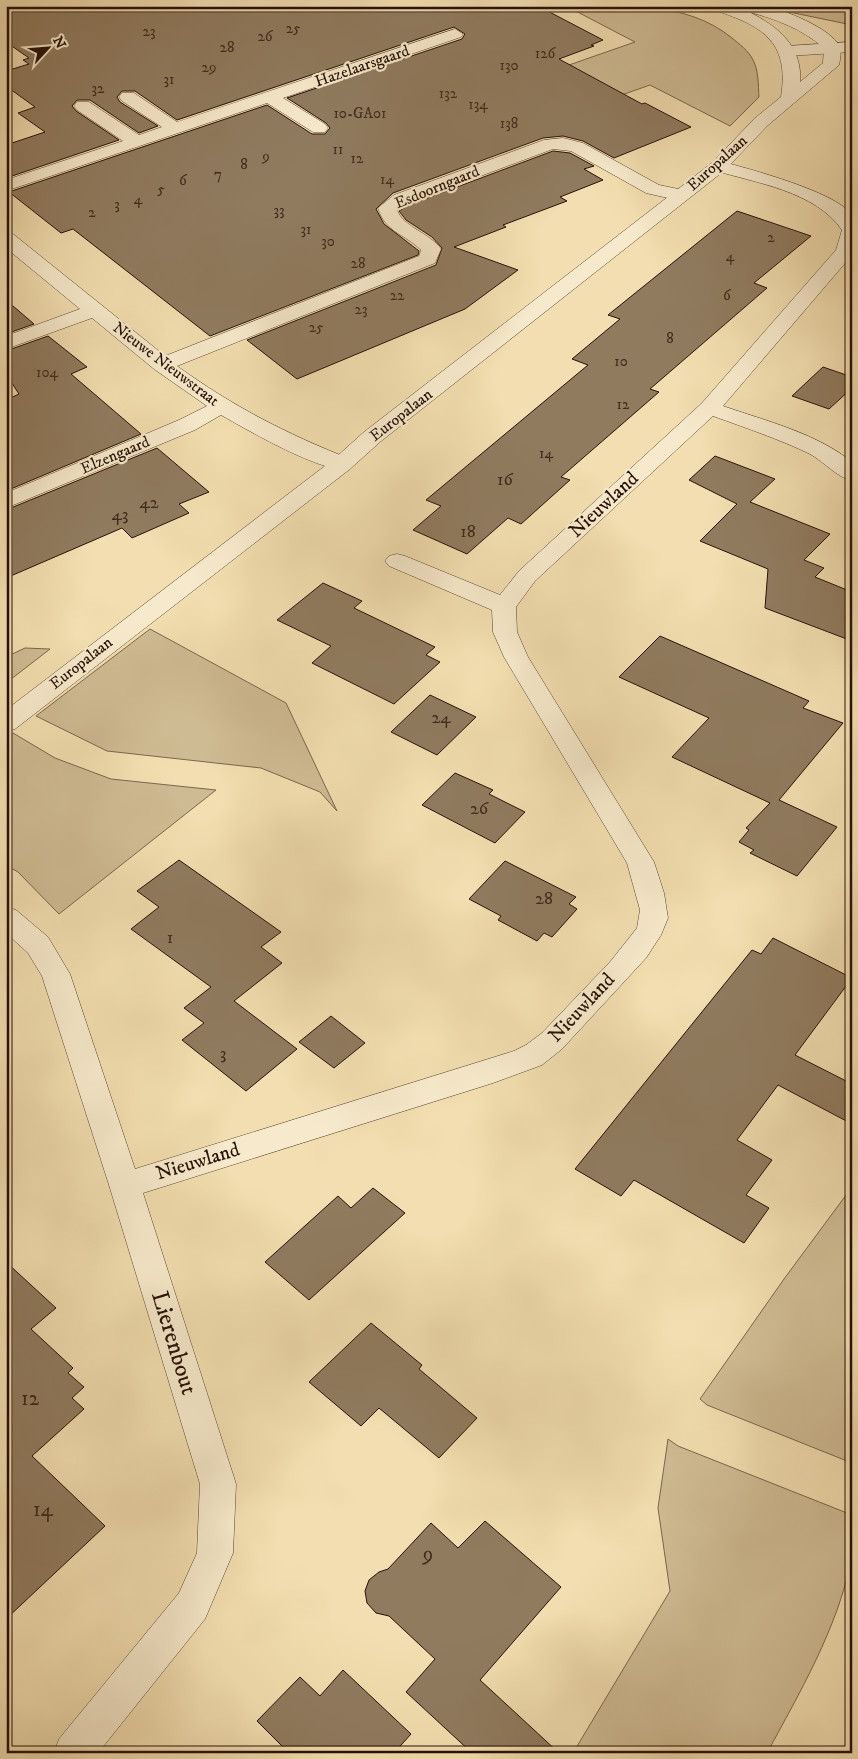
<svg xmlns="http://www.w3.org/2000/svg" width="858" height="1759" viewBox="0 0 858 1759" font-family="'IM FELL DW Pica',serif">
	<style>
		.green { fill: #cfbb93; stroke: #7a664d }
		.building { fill: #907b5f; stroke: #261007 }
		.lines { fill: none; stroke-linecap: round; stroke-linejoin: round }
		.minor-casing { stroke: #594431; stroke-width: 1 }
		.tertiary-casing { stroke: #594431; stroke-width: 1 }
		.minor { fill: #f7eacc; fill-rule: evenodd }
		.tertiary { fill: #f7eacc; fill-rule: evenodd }
		.labels { text-anchor: middle; dominant-baseline: central; stroke-width: 4.5; stroke-linejoin: round; paint-order: stroke }
		.far-number-label { font-size: 15px; fill: #402b1d }
		.far-street-label { font-size: 16px; fill: #261007; stroke: #f7eacc }
		.number-label { font-size: 18px; fill: #402b1d }
		.street-label { font-size: 20px; fill: #261007; stroke: #f7eacc }
		.near-number-label { font-size: 21px; fill: #402b1d }
		.near-street-label { font-size: 24px; fill: #261007; stroke: #f7eacc }
	</style>
	<rect width="100%" height="100%" fill="#f2deb0"/>
	<filter id="stains"><feTurbulence type="fractalNoise" baseFrequency=".004" numOctaves="4"/><feColorMatrix values="0 0 0 0 .2 0 0 0 0 .09 0 0 0 0 .02 0 0 0 .5 -.17"/></filter>
	<radialGradient id="worn" r=".72"><stop offset=".6" stop-color="#630" stop-opacity="0"/><stop offset="1" stop-color="#630" stop-opacity=".3"/></radialGradient>
	<!-- green -->
	<g class="green">
		<path d="M566,6C623,6 685,0 732,38C739,44 749,51 753,60C759,71 758,85 759,97L730,126L650,85L551,120L497,90L635,42Z"/>
		<path d="M760,6H852V25Z"/>
		<path d="M150,629L286,703L337,811L320,792L261,768L107,751L36,716Z"/>
		<path d="M25,648L50,649L6,683V657Z"/>
		<path d="M13,733L55,758L111,779L216,790L59,914L18,872L6,865V739Z"/>
		<path d="M852,1187V1463L707,1405L700,1399L784,1279Z"/>
		<path d="M668,1439L678,1446L852,1515C852,1530 854,1547 851,1561C837,1629 800,1692 767,1753H573L670,1591L658,1508Z"/>
	</g>
	<!-- building -->
	<g class="building">
		<path d="M6,6H538L603,40L591,45L594,46L559,59L642,104L645,103L691,127L614,158L583,141L563,136L543,138L393,193L376,209L384,224L419,251L418,255L210,336L73,229L61,233L9,192L267,105L312,134H325L330,128L326,123L287,98L462,39L465,34L454,27L177,120L135,91H122L117,97L120,102L158,126L139,133L90,100H77L72,106L76,111L119,140L6,178V145L45,132L18,113L35,107L6,86V71L29,64L23,60L29,58L6,42Z"/>
		<path d="M553,151L570,153L594,166L584,169L603,180L560,197L567,201L503,225L506,227L454,247L518,270L465,309L297,379L247,340L436,265L442,248L432,237L406,220L399,211L409,205Z"/>
		<path d="M737,211L811,236L754,283L767,288L650,389L659,392L561,477L570,480L521,524L508,518L467,554L413,530L441,506L426,500L588,365L572,359L620,319L608,315Z"/>
		<path d="M6,300L34,324L6,334Z"/>
		<path d="M48,336L87,367L71,374L141,434L6,491V400L19,394L6,374V351Z"/>
		<path d="M823,367L852,377V388L829,409L792,396Z"/>
		<path d="M157,448L209,492L179,504L189,513L132,538L122,528L6,578V510Z"/>
		<path d="M715,456L775,479L750,502L830,534L804,560L824,568L815,577L852,592V641L765,608L768,569L700,541L737,504L689,480Z"/>
		<path d="M323,583L362,601L354,608L435,647L426,655L440,662L394,704L312,663L331,646L277,620Z"/>
		<path d="M660,636L809,701L803,708L843,723L779,800L837,827L797,876L750,853L754,850L739,842L749,830L746,828L770,803L672,757L709,718L619,677Z"/>
		<path d="M430,695L476,717L437,755L391,732Z"/>
		<path d="M455,773L493,790L489,794L525,812L495,843L422,805Z"/>
		<path d="M179,860L281,932L261,947L282,963L234,1001L297,1049L246,1091L182,1040L204,1023L184,1008L211,987L131,929L159,907L137,891Z"/>
		<path d="M505,861L576,897L569,904L577,909L552,937L544,933L537,941L498,920L501,916L469,899Z"/>
		<path d="M773,938L852,978L795,1055L852,1084V1124L778,1085L737,1140L772,1160L746,1195L769,1208L744,1243L634,1180L621,1196L575,1169L752,950L761,954Z"/>
		<path d="M331,1016L365,1043L334,1068L299,1042Z"/>
		<path d="M373,1188L405,1213L309,1300L265,1262L338,1196L351,1208Z"/>
		<path d="M6,1262L56,1308L31,1329L73,1368L68,1373L84,1387L72,1398L84,1409L32,1456L105,1526L6,1619Z"/>
		<path d="M371,1323L422,1365L419,1369L477,1418L439,1458L379,1408L361,1426L309,1382Z"/>
		<path d="M485,1521L561,1587L480,1680L559,1753H472L406,1692L435,1659L389,1616L376,1613L367,1603L365,1591L369,1580L379,1572L388,1569L431,1523L458,1548Z"/>
		<path d="M343,1670L411,1734L394,1753H289L257,1721L300,1677L320,1696Z"/>
	</g>
	<g class="lines">
		<!-- minor casing -->
		<g class="minor-casing">
			<g id="minor">
				<path d="M455,29L463,34L461,37L283,98L325,124L328,128L325,132H313L267,103L6,191V180L123,141L77,110L74,106L77,102H89L139,135L162,127L122,101L119,97L122,93H134L177,122Z"/>
				<path d="M852,42V52L787,56L781,55L779,51L781,47L787,46Z"/>
				<path d="M563,138L583,143L659,185L688,191L690,195L688,199L681,201L646,193L571,151L553,149L408,203L397,210C403,227 430,233 441,249L435,263L177,366C234,407 285,433 350,459L353,464L350,469C324,475 246,429 221,415L195,430L6,508V493L179,420L207,406L154,369L92,318L6,349V336L80,309L6,248V232L13,234L165,356L419,256L421,250C404,233 386,233 378,208L394,195L544,140Z"/>
				<path d="M719,161C743,167 845,194 852,217C855,227 852,244 852,255L723,406C766,421 816,433 852,462V481C837,477 824,462 810,454C779,439 746,428 713,416L535,581L516,607L517,632L528,657L654,862L664,893L668,918L661,935L646,958L562,1049L542,1065L493,1083L143,1193L236,1484L233,1553L205,1619L98,1753H54L59,1739L179,1593L197,1553L200,1484L109,1185L42,976L28,953L6,933V907L16,910L48,937L70,974L135,1169L514,1051L526,1045L542,1033L610,962L637,928L640,910L627,863L504,657L493,632L492,610L389,566L385,561L389,556L397,554L405,556L500,595L519,571L702,403L836,250L842,230C815,191 756,183 713,170L710,166L713,162Z"/>
			</g>
		</g>
		<!-- tertiary casing -->
		<g class="tertiary-casing">
			<path id="tertiary" d="M709,6L740,8L738,6C747,6 757,5 765,6C783,9 832,29 839,46C842,51 840,60 839,65L767,126L725,170L380,442L350,469L15,729L6,732V710L334,459L364,432L713,162L755,118L781,97C790,40 761,25 711,9ZM749,12C776,19 802,29 824,48L823,63L800,82C803,47 778,26 749,12Z"/>
		</g>
		<!-- minor -->
		<use href="#minor" class="minor"/>
		<!-- tertiary -->
		<use href="#tertiary" class="tertiary"/>
	</g>
	<g class="labels">
		<!-- far-number labels -->
		<g class="far-number-label">
			<text x="293" y="28">25</text>
			<text x="149" y="31">23</text>
			<text x="265" y="36">26</text>
			<text x="227" y="47">28</text>
			<text x="545" y="53">126</text>
			<text x="509" y="65">130</text>
			<text x="209" y="67">29</text>
			<text x="169" y="79">31</text>
			<text x="98" y="88">32</text>
			<text x="448" y="93">132</text>
			<text x="478" y="104">134</text>
			<text x="360" y="113">10-GA01</text>
			<text x="509" y="123">138</text>
			<text x="338" y="149">11</text>
			<text x="266" y="156">9</text>
			<text x="357" y="158">12</text>
			<text x="244" y="164">8</text>
			<text x="218" y="174">7</text>
			<text x="387" y="179">14</text>
			<text x="183" y="180">6</text>
			<text x="161" y="189">5</text>
			<text x="138" y="199">4</text>
			<text x="117" y="204">3</text>
			<text x="279" y="210">33</text>
			<text x="92" y="212">2</text>
			<text x="306" y="229">31</text>
			<text x="771" y="237">2</text>
			<text x="328" y="241">30</text>
			<text x="730" y="256">4</text>
			<text x="358" y="263">28</text>
			<text x="397" y="295">22</text>
			<text x="727" y="295">6</text>
			<text x="361" y="309">23</text>
			<text x="316" y="327">25</text>
			<text x="670" y="338">8</text>
			<text x="621" y="361">10</text>
			<text x="47" y="372">104</text>
			<text x="623" y="404">12</text>
			<text x="546" y="453">14</text>
		</g>
		<!-- far-street labels -->
		<g class="far-street-label">
			<text transform="translate(362 66) rotate(-19)">Hazelaarsgaard</text>
			<text transform="translate(717 163) rotate(-42)">Europalaan</text>
			<text transform="translate(437 187) rotate(-22)">Esdoorngaard</text>
			<text transform="translate(166 364) rotate(37)">Nieuwe Nieuwstraat</text>
			<text transform="translate(401 415) rotate(-38)">Europalaan</text>
			<text transform="translate(115 455) rotate(-23)">Elzengaard</text>
			<text transform="translate(81 663) rotate(-38)">Europalaan</text>
		</g>
		<!-- number labels -->
		<g class="number-label">
			<text x="505" y="480">16</text>
			<text x="149" y="503">42</text>
			<text x="120" y="515">43</text>
			<text x="468" y="532">18</text>
			<text x="441" y="718">24</text>
			<text x="479" y="809">26</text>
			<text x="544" y="899">28</text>
			<text x="170" y="938">1</text>
			<text x="223" y="1054">3</text>
		</g>
		<!-- street labels -->
		<g class="street-label">
			<text transform="translate(604 505) rotate(-43)">Nieuwland</text>
			<text transform="translate(582 1008) rotate(-47)">Nieuwland</text>
			<text transform="translate(198 1162) rotate(-17)">Nieuwland</text>
		</g>
		<!-- near-number labels -->
		<g class="near-number-label">
			<text x="30" y="1399">12</text>
			<text x="43" y="1510">14</text>
			<text x="428" y="1555">9</text>
		</g>
		<!-- near-street labels -->
		<g class="near-street-label">
			<text transform="translate(174 1343) rotate(73)">Lierenbout</text>
		</g>
	</g>
	<!-- margin -->
	<rect width="858" height="1759" fill="none" stroke="#f2deb0" stroke-width="25"/>
	<rect x="8" y="8" width="843" height="1744" fill="none" stroke="#261007" stroke-width="2.5"/>
	<rect x="12" y="12" width="833" height="1734" fill="none" stroke="#261007"/>
	<!-- north arrow -->
	<g transform="translate(48 48) rotate(64)" stroke="#f7eacc" stroke-width="4" paint-order="stroke">
	<path d="M0-4L9 19L0 12L-9 19Z" fill="#261007"/>
	<text y="-8" font-size="14" font-weight="bold" text-anchor="middle" fill="#261007">N</text>
	</g>
	<rect width="100%" height="100%" filter="url(#stains)"/>
	<rect width="100%" height="100%" fill="url(#worn)"/>
</svg>
